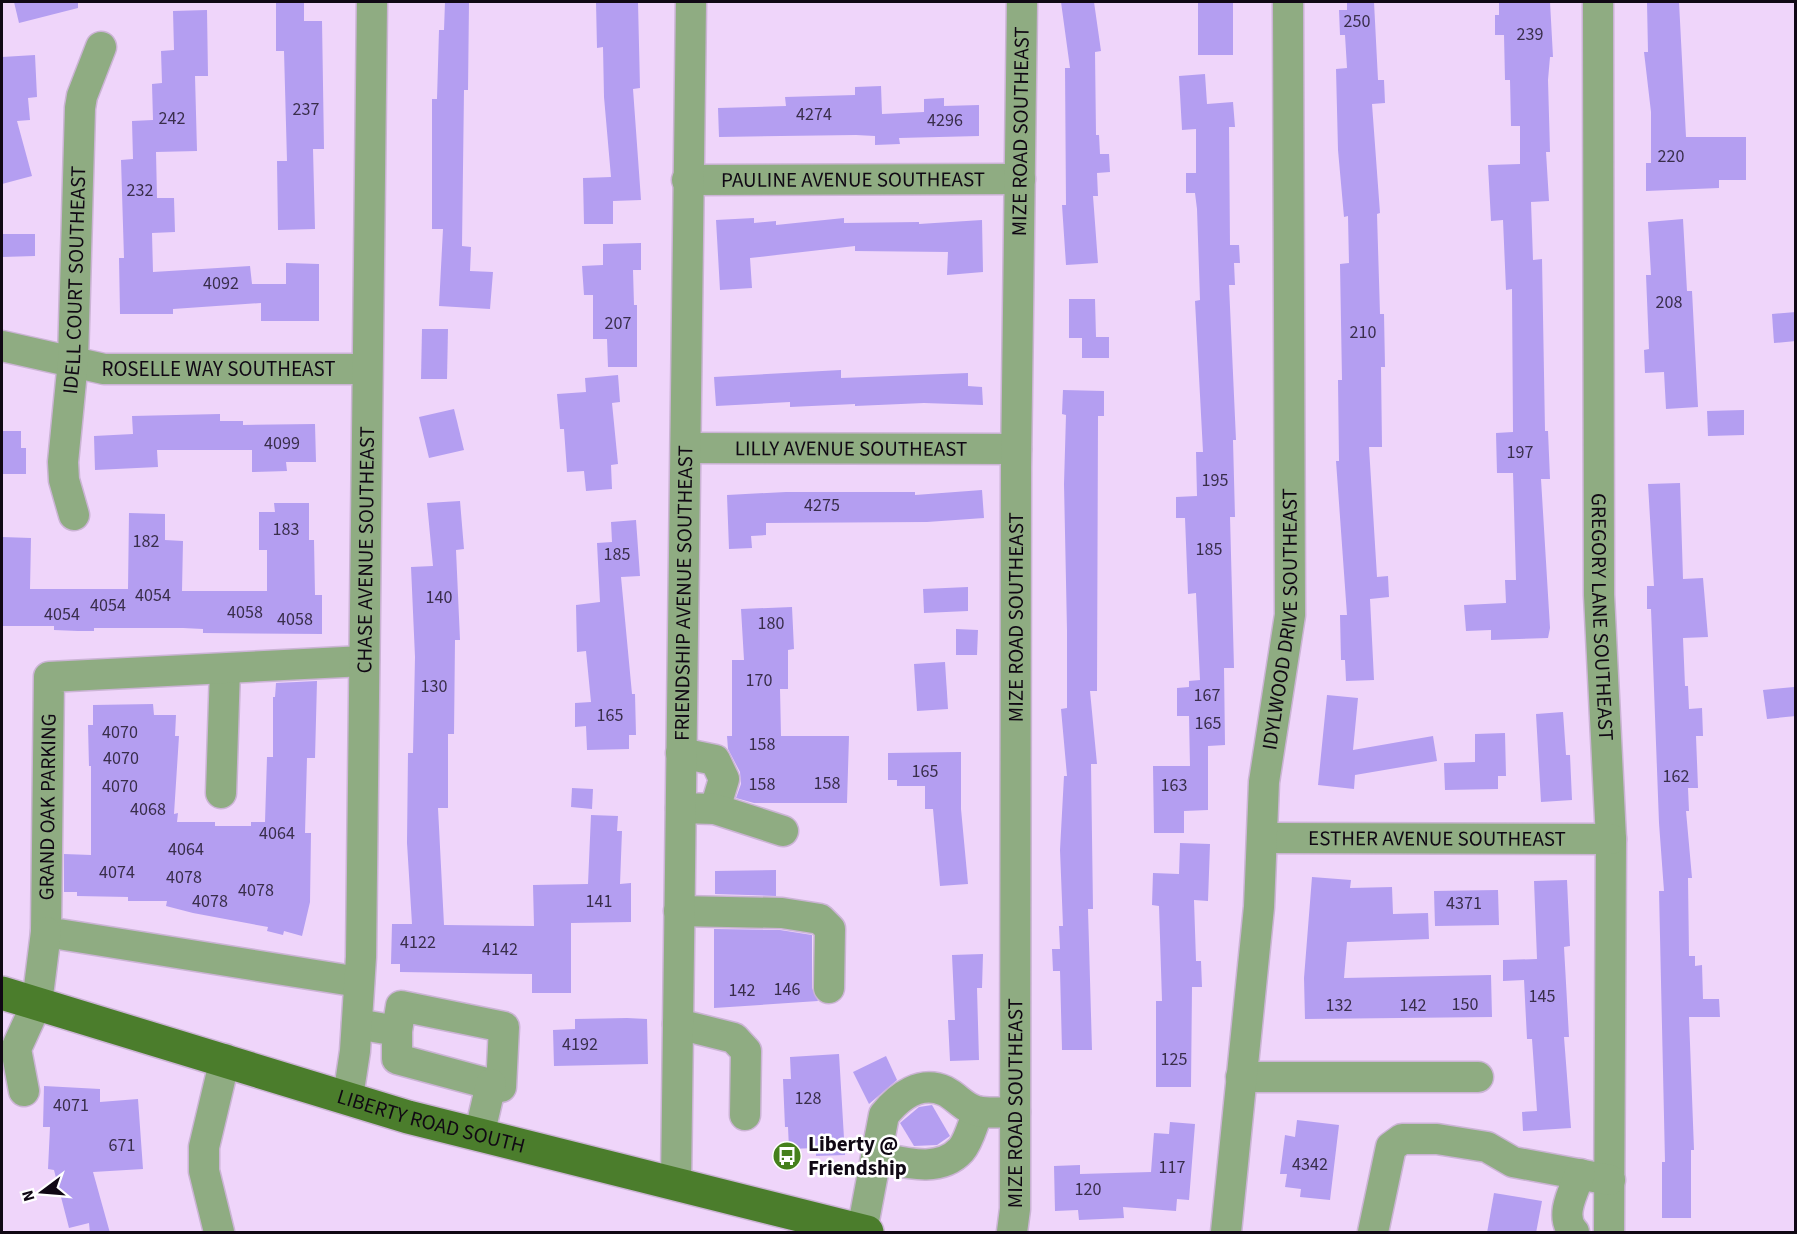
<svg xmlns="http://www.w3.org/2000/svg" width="1797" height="1234" viewBox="0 0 1797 1234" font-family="'Source Sans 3',sans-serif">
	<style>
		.building { fill: #b49ef1 }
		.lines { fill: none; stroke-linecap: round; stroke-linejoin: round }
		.minor-casing { stroke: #cbb4d5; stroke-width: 33 }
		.major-casing { stroke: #cbb4d5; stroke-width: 36 }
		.minor { stroke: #8fac82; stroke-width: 30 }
		.major { stroke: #4b7d2c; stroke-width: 33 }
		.labels { text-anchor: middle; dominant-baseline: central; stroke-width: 5; stroke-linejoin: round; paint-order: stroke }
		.number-label { font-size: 18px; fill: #392e4b }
		.street-label { font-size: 21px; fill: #100814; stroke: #fff }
		.poi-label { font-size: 21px; font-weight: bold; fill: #100814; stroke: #fff; text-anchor: start }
	</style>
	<rect width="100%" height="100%" fill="#efd5fa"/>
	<!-- building -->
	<g class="building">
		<path d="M14,2H78V8L19,23Z"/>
		<path d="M276,2H304V21H322L324,149H313L315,229L278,230L277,161H287L284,51H276Z"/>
		<path d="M445,2H469L468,90H464L462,246L471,247L470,271L493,272L490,309L439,306L443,229H432V99H437L439,30H444Z"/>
		<path d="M596,2H638L640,88L633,89L641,200L613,201V224H584L583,178L611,177L604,97L603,47L597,48Z"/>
		<path d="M1061,2H1094L1101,51L1095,52L1096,135H1099L1100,154H1109L1110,172L1097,173L1098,196H1093L1098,263L1066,265L1062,205H1066L1065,68H1070Z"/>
		<rect x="1198" y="2" width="35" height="53"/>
		<path d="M1347,2H1374L1378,80H1384L1385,103L1372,104L1380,213L1377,214L1380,314H1384L1385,367H1381L1382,447H1369L1377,577L1388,576L1389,597L1370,599L1374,680L1346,681L1345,660H1341L1340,615H1347L1336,461H1339L1338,380H1342L1340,264L1349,263L1348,216L1344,217L1338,150L1336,69L1347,68L1345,35H1340L1339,10H1347Z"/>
		<path d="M1499,2H1550L1553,57H1550L1548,80L1550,152H1546L1549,201L1531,202L1533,260L1542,259L1545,431H1548L1550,479H1541L1550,628L1548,638L1491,640V630L1466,631L1464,605L1506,603L1505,580H1516L1513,473H1497L1496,433L1513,432L1512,289L1506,290L1503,220L1491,221L1488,165L1520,164V126H1511L1510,80H1505L1504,35H1495V15H1499Z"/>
		<path d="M1647,2H1679L1686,137H1746V180H1719V188L1646,191V163H1651V112L1644,52H1648Z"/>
		<path d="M207,10L208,76H195L197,151L156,152L157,198H174L175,232L152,233L153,272L250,266L252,284H286V263L319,264V321H261V303L173,309V314H120L119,258H124L121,160L133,159L132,121L153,120L152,84L162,83L161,51L174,50L173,11Z"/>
		<path d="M35,55L37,97L28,98L30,120L17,121L32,176L2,184V57Z"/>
		<path d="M1205,74L1207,104L1233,102L1235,127H1229L1230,245H1239L1240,263H1234L1235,285H1229L1236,440H1233L1235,517H1230L1234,668H1224L1225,745L1208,746V810L1184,811V833H1154L1153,766H1190L1189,716H1177V688L1189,687V681L1200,680L1196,593L1188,594L1185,518H1176V497L1197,496L1196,452H1203L1195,301L1200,300L1197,209L1195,193H1186V173H1196V129L1182,130L1179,76Z"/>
		<path d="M881,86L882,114L924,112V99L944,98V106L979,105V136L899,138L900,144L875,145V136L856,135L719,137L718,108L786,106L785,97L855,95V87Z"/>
		<path d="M754,218V223L776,221V225L844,218V223L919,222V224L982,220L983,272L947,275L948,252L855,251V246L750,258L752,288L720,290L716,220Z"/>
		<path d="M1683,219L1687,291H1692L1698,407L1666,409L1664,372L1645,373L1644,350L1649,349L1646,275H1651L1648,222Z"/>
		<path d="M2,234H35V256L2,257Z"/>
		<path d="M641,243V270H633L634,305H637V367H608L607,339H593V295H584L582,266L603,265V244Z"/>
		<path d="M1069,299H1095L1096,337H1109V358H1082V338H1069Z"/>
		<path d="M1796,312V341L1774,343L1772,314Z"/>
		<path d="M422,329H448L447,379H421Z"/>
		<path d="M841,370V378L968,373V386L982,387L983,405L924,403L855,406V404L790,407V402L716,406L714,377Z"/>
		<path d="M618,375L620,402L612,403L618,464L611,465L612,489L586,491L584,471L567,472L564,429H560L557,394L586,392L585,378Z"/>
		<path d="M1063,390L1104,391V416H1098L1097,691H1090L1097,764H1091L1093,909H1088L1092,1050H1062L1060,971H1053L1052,949H1060L1059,926H1063L1060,850L1064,776H1067L1061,709L1067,708V630L1064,484L1066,415L1062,414Z"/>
		<path d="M454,409L464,450L429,458L419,417Z"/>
		<path d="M1744,410V435L1708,436L1707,411Z"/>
		<path d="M220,414V421H243V425L315,424L316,462H286L287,471L252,472V450H157L158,467L95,470L94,436L133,434L132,416Z"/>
		<path d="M2,431H21V448H26V474H2Z"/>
		<path d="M1680,483L1683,579L1703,578L1708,637L1683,638L1685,686H1688L1689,709L1702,708L1703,736H1696L1698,788H1688L1689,811H1686L1692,878H1688L1689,956H1695V966L1702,965L1703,999H1719L1720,1017H1689L1694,1150H1691V1218H1662V1162H1665L1659,891H1664L1659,823L1651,609H1647V586H1654L1648,484Z"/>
		<path d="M982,490L984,518L927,522L766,523V535L751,536L752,548L729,549L727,495L786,492H915V495Z"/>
		<path d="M460,501L464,549L456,550L460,640H455L454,734H448V808H438L444,925L534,926L533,885L588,884L591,815L618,816L617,831H622L620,884L631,883V922L571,923V993H532V974L400,972V964H391L392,924H412L407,843L408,753H413L415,657L411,567L433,566L427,503Z"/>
		<path d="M274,503H309V540H314L315,595H322V634L203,633V629L183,628H94V631H78L54,630V626H2V537L31,538L30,589H128L129,513L165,514V540L183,541L182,591H267V550H259V512H275Z"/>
		<path d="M636,520L640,576L621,577L632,694H635L636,735H629V749L587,750L586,726L575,727V703L591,702L586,651L577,652L576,605L600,602L597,543L612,542L611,522Z"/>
		<path d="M968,587V611L924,613L923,589Z"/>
		<path d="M792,607L794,649L788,650V689H780L781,736H849L847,803H754L736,798L741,784L740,772L728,749L727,736H732V660H744L741,609Z"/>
		<path d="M956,629L978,630L977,655H956Z"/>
		<path d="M945,662L948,709L917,711L914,664Z"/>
		<path d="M317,681L315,758H307L305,833H311L310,902L302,936L284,931L283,935L267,931L268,927L193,913L166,906L167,901H128V897L77,896V892H64V854L91,855V766H89L88,725H93V705L153,704L154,715H176L175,736H179L174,814L178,813L177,822H215V826H251V822H265L267,757H273V697H275L276,683Z"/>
		<path d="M1794,687L1796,716L1767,719L1763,690Z"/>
		<path d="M1327,695L1358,698L1353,750L1433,736L1437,761L1355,775L1354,789L1318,785Z"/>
		<path d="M1563,712L1566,755H1570L1572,800L1541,802L1536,714Z"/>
		<path d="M1505,733L1506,776H1498V789L1445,790L1444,763L1475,762V734Z"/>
		<path d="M961,752V809L968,884L940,886L933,809H925V786H897V780H888V753Z"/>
		<path d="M572,788L593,789L592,809L571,807Z"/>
		<path d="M1180,843L1210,844L1208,901L1194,900L1196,961H1201L1202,987H1192L1191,1087H1156V1001H1162L1159,906L1152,905L1153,873L1179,874Z"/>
		<path d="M776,870V896L715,894V871Z"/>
		<path d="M1312,877L1351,880L1350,888L1392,887L1393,914L1428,913L1429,939L1347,942L1344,978L1491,975L1492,1017L1305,1019L1304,978Z"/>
		<path d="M1567,880L1570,946L1564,947L1569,1037H1564L1571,1128L1523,1131L1522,1112L1537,1111L1532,1039H1527L1524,980L1503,981V960L1537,959L1534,881Z"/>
		<path d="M1498,890L1499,925L1435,926L1434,891Z"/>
		<path d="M714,929L780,930L812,935V988L818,1001L714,1008Z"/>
		<path d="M983,954L982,988H977L979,1060L950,1061L948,1020H955L952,955Z"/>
		<path d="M627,1018L647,1019L648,1064L554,1066L553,1030L575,1029V1019Z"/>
		<path d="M839,1054L845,1155L816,1156V1148L789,1149L788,1127H785L783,1079H791L790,1057Z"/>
		<path d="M886,1056L897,1080L869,1104L853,1072Z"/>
		<path d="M44,1086L100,1089V1102L138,1099L143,1169L93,1172L110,1233H90L89,1223L69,1228L54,1170L48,1169L50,1127H43Z"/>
		<path d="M932,1105L950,1136L937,1145L914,1146L900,1123L919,1107Z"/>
		<path d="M1297,1120L1339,1125L1330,1200L1300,1197L1301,1189L1285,1187L1287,1174H1280L1285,1135L1295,1137Z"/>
		<path d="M1170,1122L1195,1124L1189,1200L1177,1199L1176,1211L1123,1207L1124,1218L1079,1220L1078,1210L1055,1211L1054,1166L1080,1165V1174L1151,1172L1154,1133L1169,1134Z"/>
		<path d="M1494,1193L1542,1201L1536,1233H1487Z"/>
	</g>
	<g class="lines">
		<!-- minor casing -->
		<g class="minor-casing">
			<g id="minor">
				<path id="s1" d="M1598,2L1599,595L1611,839L1609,1232"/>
				<path id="s2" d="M687,180L1020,179"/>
				<path id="s3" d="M2,346L104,369H367"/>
				<path id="s4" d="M686,448L1016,449"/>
				<path id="s5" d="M74,515L64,480L63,462L73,361L80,108L82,96L101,47"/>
				<path d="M681,753L715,760L724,779L715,809"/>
				<path d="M221,793L225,669"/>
				<path d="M681,808L715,809L783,831"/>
				<path id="s6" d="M1263,838L1611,839"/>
				<path d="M679,911L782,913L820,919L830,929L829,988"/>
				<path id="s7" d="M359,982L46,932L49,677L364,661"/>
				<path d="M357,1024L397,1031L401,1006L504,1027L501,1087L397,1059V1031"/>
				<path d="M678,1024L734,1038L746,1051L745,1115"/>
				<path d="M1241,1077H1478"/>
				<path d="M24,1091L16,1049L37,1003L46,932"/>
				<path id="s8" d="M348,1097L355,1051L361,957L372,2"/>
				<path d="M479,1136L491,1084"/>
				<path d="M877,1157C903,1162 939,1174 961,1150C969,1141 973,1123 978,1112"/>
				<path id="s9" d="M676,1185L691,2"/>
				<path d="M862,1231L884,1115C899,1096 921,1080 945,1091C957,1097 964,1108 977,1111C988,1114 1003,1112 1015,1112"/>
				<path d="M219,1232L204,1171V1147L225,1059"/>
				<path id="s10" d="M1012,1232L1015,1209L1016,467L1022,2"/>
				<path id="s11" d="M1226,1232L1259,907L1264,782L1290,615L1288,2"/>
				<path d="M1373,1232L1391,1147L1402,1139H1437L1487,1147L1513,1162L1610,1180"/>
				<path d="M1574,1232C1559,1217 1573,1192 1580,1174"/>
			</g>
		</g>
		<!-- major casing -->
		<g class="major-casing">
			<g id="major">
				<path id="s12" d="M2,993L408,1117L867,1232"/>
			</g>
		</g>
		<!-- minor -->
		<use href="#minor" class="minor"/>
		<!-- major -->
		<use href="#major" class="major"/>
	</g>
	<!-- icons -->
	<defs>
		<g id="bus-disc" transform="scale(1.5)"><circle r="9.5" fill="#45801c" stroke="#fff"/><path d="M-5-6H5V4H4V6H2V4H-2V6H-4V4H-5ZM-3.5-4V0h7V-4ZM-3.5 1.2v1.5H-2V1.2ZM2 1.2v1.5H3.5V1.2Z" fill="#fff"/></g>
	</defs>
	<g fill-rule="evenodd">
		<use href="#bus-disc" x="787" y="1156"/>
	</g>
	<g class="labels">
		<!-- number labels -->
		<g class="number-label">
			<text x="1357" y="21">250</text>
			<text x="1530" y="34">239</text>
			<text x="306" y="109">237</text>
			<text x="814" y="114">4274</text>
			<text x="172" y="118">242</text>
			<text x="945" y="120">4296</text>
			<text x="1671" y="156">220</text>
			<text x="140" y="190">232</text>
			<text x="221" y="283">4092</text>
			<text x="1669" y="302">208</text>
			<text x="618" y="323">207</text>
			<text x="1363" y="332">210</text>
			<text x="282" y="443">4099</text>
			<text x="1520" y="452">197</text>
			<text x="1215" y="480">195</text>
			<text x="822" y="505">4275</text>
			<text x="286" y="529">183</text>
			<text x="146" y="541">182</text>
			<text x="1209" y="549">185</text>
			<text x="617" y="554">185</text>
			<text x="153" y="595">4054</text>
			<text x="439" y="597">140</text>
			<text x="108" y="605">4054</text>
			<text x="245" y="612">4058</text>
			<text x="62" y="614">4054</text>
			<text x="295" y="619">4058</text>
			<text x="771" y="623">180</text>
			<text x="759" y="680">170</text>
			<text x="434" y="686">130</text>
			<text x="1207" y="695">167</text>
			<text x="610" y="715">165</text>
			<text x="1208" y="723">165</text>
			<text x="120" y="732">4070</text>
			<text x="762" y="744">158</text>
			<text x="121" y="758">4070</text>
			<text x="925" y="771">165</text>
			<text x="1676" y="776">162</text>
			<text x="827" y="783">158</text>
			<text x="762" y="784">158</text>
			<text x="1174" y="785">163</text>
			<text x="120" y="786">4070</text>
			<text x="148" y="809">4068</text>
			<text x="277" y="833">4064</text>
			<text x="186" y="849">4064</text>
			<text x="117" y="872">4074</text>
			<text x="184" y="877">4078</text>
			<text x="256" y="890">4078</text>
			<text x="210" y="901">4078</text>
			<text x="599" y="901">141</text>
			<text x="1464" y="903">4371</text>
			<text x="418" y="942">4122</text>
			<text x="500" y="949">4142</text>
			<text x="787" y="989">146</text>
			<text x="742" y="990">142</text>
			<text x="1542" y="996">145</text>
			<text x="1465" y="1004">150</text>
			<text x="1339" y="1005">132</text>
			<text x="1413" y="1005">142</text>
			<text x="580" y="1044">4192</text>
			<text x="1174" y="1059">125</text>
			<text x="808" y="1098">128</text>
			<text x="71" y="1105">4071</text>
			<text x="122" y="1145">671</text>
			<text x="1310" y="1164">4342</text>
			<text x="1172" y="1167">117</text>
			<text x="1088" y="1189">120</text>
		</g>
		<!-- street labels -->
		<g class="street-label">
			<text stroke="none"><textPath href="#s10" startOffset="1101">MIZE ROAD SOUTHEAST</textPath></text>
			<text stroke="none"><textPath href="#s2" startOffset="166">PAULINE AVENUE SOUTHEAST</textPath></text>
			<text stroke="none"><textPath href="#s5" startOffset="237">IDELL COURT SOUTHEAST</textPath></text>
			<text stroke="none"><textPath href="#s3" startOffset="219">ROSELLE WAY SOUTHEAST</textPath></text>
			<text stroke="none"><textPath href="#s4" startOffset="165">LILLY AVENUE SOUTHEAST</textPath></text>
			<text stroke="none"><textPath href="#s8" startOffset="548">CHASE AVENUE SOUTHEAST</textPath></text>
			<text stroke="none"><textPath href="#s9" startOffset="592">FRIENDSHIP AVENUE SOUTHEAST</textPath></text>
			<text stroke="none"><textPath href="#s10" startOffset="615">MIZE ROAD SOUTHEAST</textPath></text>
			<text stroke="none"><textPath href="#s1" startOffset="615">GREGORY LANE SOUTHEAST</textPath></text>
			<text stroke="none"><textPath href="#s11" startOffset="616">IDYLWOOD DRIVE SOUTHEAST</textPath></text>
			<text stroke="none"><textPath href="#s7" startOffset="442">GRAND OAK PARKING</textPath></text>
			<text stroke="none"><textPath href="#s6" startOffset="174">ESTHER AVENUE SOUTHEAST</textPath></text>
			<text stroke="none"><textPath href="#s10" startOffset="129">MIZE ROAD SOUTHEAST</textPath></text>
			<text stroke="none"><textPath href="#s12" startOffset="448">LIBERTY ROAD SOUTH</textPath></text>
		</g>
		<!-- poi labels -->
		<g class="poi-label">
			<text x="808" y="1144">Liberty @<tspan x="808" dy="24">Friendship</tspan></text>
		</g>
	</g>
	<!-- border -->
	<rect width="1797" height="1234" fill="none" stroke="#100814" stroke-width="6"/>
	<!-- north arrow -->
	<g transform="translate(42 1192) rotate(254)" stroke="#ffffff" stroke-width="4.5" paint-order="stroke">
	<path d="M0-4.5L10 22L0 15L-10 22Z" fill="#100814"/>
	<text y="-9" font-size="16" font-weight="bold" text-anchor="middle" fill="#100814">N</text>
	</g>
</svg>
